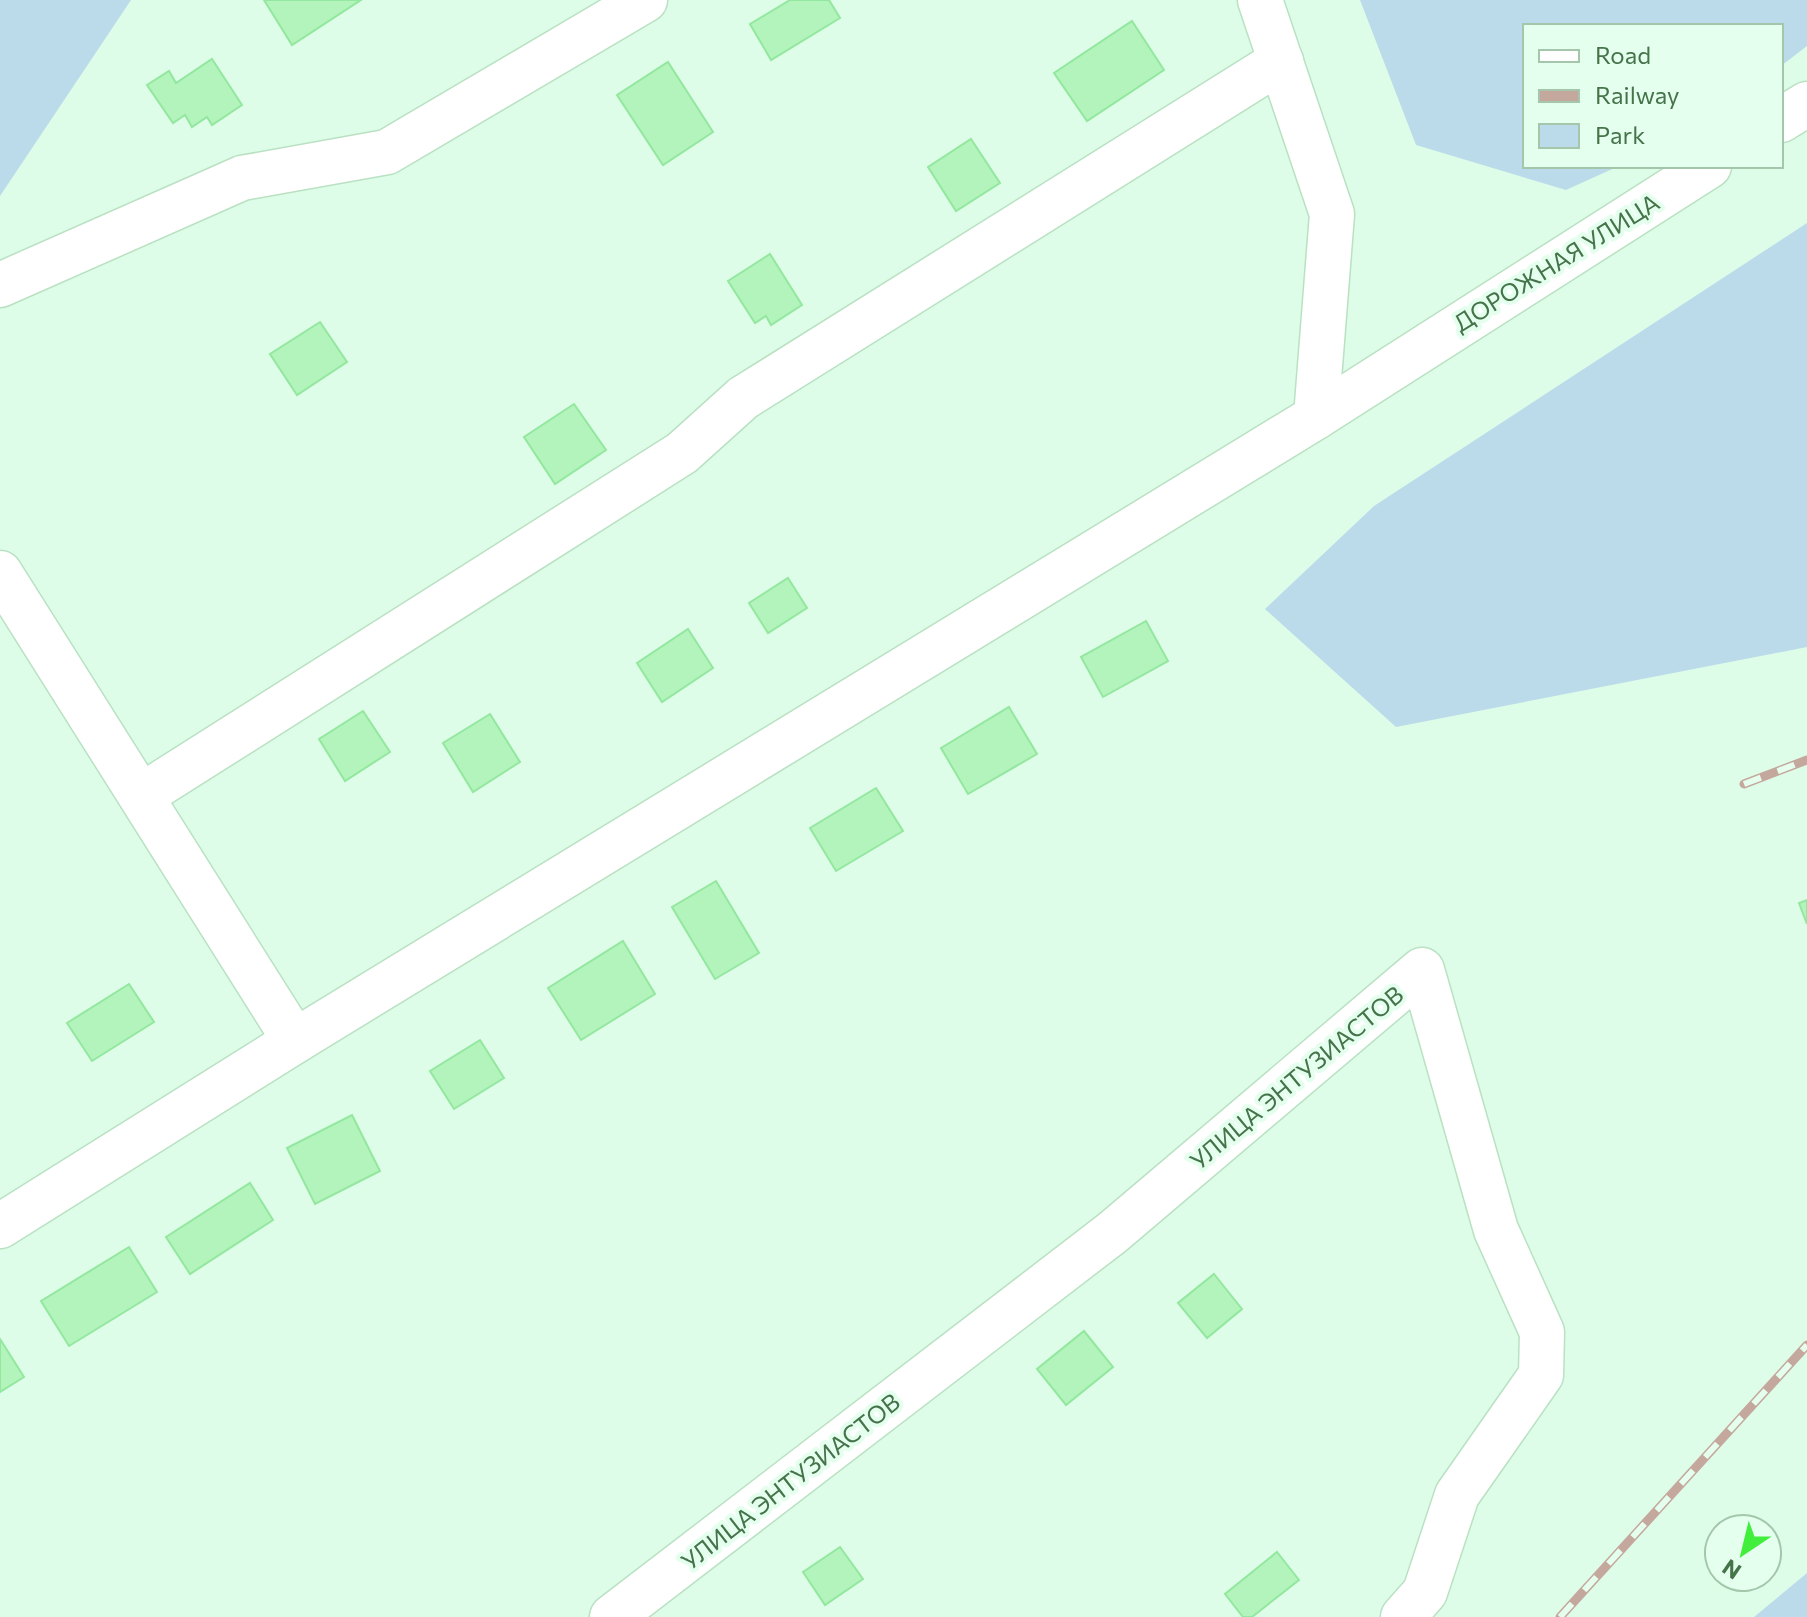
<svg xmlns="http://www.w3.org/2000/svg" width="1807" height="1617" viewBox="0 0 1807 1617" font-family="Commissioner,sans-serif">
	<style>
		.green { fill: #bcdbea }
		.building { fill: #b3f4bd; stroke: #93e79e; stroke-width: 2 }
		.lines { fill: none; stroke-linecap: round; stroke-linejoin: round }
		.minor-casing { stroke: #b9e1c2; stroke-width: 47 }
		.minor { stroke: #fff; stroke-width: 44 }
		.rail-casing { stroke: #c5a89d; stroke-width: 9 }
		.rail { stroke: #e4ffee; stroke-width: 6; stroke-dasharray: 18; stroke-linecap: butt }
		.labels { text-anchor: middle; dominant-baseline: central; stroke-width: 8; stroke-linejoin: round; paint-order: stroke }
		.street-label { font-size: 24px; fill: #45734a; stroke: #e4ffee }
	</style>
	<rect width="100%" height="100%" fill="#ddfde8"/>
	<!-- green -->
	<g class="green">
		<path d="M0,0H131L0,196Z"/>
		<path d="M1360,0H1807V46L1781,66V26H1525V166H1619L1566,190L1416,145Z"/>
		<path d="M1807,223V647L1396,727L1265,609L1374,506Z"/>
		<path d="M1807,1573V1617H1754Z"/>
	</g>
	<!-- building -->
	<g class="building">
		<path d="M264,0H361L292,45Z"/>
		<path d="M790,0H829L840,18L771,60L750,24Z"/>
		<path d="M1132,21L1164,70L1087,121L1054,73Z"/>
		<path d="M212,59L242,105L212,125L207,117L192,127L185,115L173,123L147,85L169,71L176,83Z"/>
		<path d="M668,62L713,132L663,165L617,95Z"/>
		<path d="M971,139L1000,183L956,211L928,167Z"/>
		<path d="M770,254L802,305L771,325L766,316L755,323L728,281Z"/>
		<path d="M320,322L347,362L297,395L270,354Z"/>
		<path d="M574,404L606,450L555,484L524,437Z"/>
		<path d="M788,578L807,608L768,633L749,603Z"/>
		<path d="M1146,621L1168,661L1103,697L1081,657Z"/>
		<path d="M688,629L713,668L662,702L637,663Z"/>
		<path d="M1009,707L1037,754L968,794L941,748Z"/>
		<path d="M363,711L390,752L345,781L319,739Z"/>
		<path d="M490,714L520,762L473,792L443,743Z"/>
		<path d="M876,788L903,831L836,871L810,828Z"/>
		<path d="M716,881L759,953L715,979L672,907Z"/>
		<path d="M1807,900V924L1799,903Z"/>
		<path d="M623,941L655,994L581,1040L548,988Z"/>
		<path d="M129,984L154,1022L92,1061L67,1023Z"/>
		<path d="M480,1040L504,1078L454,1109L430,1071Z"/>
		<path d="M352,1115L380,1171L315,1204L287,1148Z"/>
		<path d="M250,1183L273,1220L190,1274L166,1237Z"/>
		<path d="M129,1247L157,1292L69,1346L41,1301Z"/>
		<path d="M1214,1274L1242,1309L1207,1338L1178,1303Z"/>
		<path d="M1084,1331L1113,1367L1066,1405L1037,1369Z"/>
		<path d="M0,1339L24,1377L0,1392Z"/>
		<path d="M840,1547L863,1579L825,1605L803,1572Z"/>
		<path d="M1277,1552L1299,1580L1252,1617H1243L1225,1594Z"/>
	</g>
	<g class="lines">
		<!-- minor casing -->
		<g class="minor-casing">
			<g id="minor">
				<path d="M1260,0L1332,214L1316,417"/>
				<path d="M1781,120L1807,104"/>
				<path d="M0,285L242,178L387,152L645,0"/>
				<path d="M0,573L295,1041"/>
				<path d="M141,796L682,453L743,398L1281,61"/>
				<path d="M0,1226L295,1041L1316,417L1709,166"/>
				<path d="M612,1617L1112,1233L1422,970L1496,1230L1542,1332L1541,1375L1457,1495L1425,1592L1403,1617"/>
			</g>
		</g>
		<!-- minor -->
		<use href="#minor" class="minor"/>
		<!-- rail casing -->
		<g class="rail-casing">
			<g id="rail">
				<path d="M1744,784L1807,760"/>
				<path d="M1560,1617L1807,1345"/>
			</g>
		</g>
		<!-- rail -->
		<use href="#rail" class="rail"/>
	</g>
	<g class="labels">
		<!-- street labels -->
		<g class="street-label">
			<text transform="translate(1556 262) rotate(-32)">ДОРОЖНАЯ УЛИЦА</text>
			<text transform="translate(1296 1077) rotate(-40)">УЛИЦА ЭНТУЗИАСТОВ</text>
			<text transform="translate(790 1481) rotate(-38)">УЛИЦА ЭНТУЗИАСТОВ</text>
		</g>
	</g>
	<!-- legend -->
	<rect x="1523" y="24" width="260" height="144" fill="#e4ffee" stroke="#a4c7ac" stroke-width="2"/>
	<rect x="1539" y="50" width="40" height="12" fill="#ffffff" stroke="#a4c7ac" stroke-width="2"/>
	<text x="1595" y="64" font-size="24" fill="#45734a">Road</text>
	<rect x="1539" y="90" width="40" height="12" fill="#c5a89d" stroke="#a4c7ac" stroke-width="2"/>
	<text x="1595" y="104" font-size="24" fill="#45734a">Railway</text>
	<rect x="1539" y="124" width="40" height="24" fill="#bcdbea" stroke="#a4c7ac" stroke-width="2"/>
	<text x="1595" y="144" font-size="24" fill="#45734a">Park</text>
	<!-- north arrow -->
	<g transform="translate(1743 1553) rotate(215)"><circle r="38" fill="#e4ffee" stroke="#a4c7ac" stroke-width="2"/>
	<path d="M0-6L14 30L0 20L-14 30Z" fill="#41ee3b"/>
	<text y="-12" font-size="22" font-weight="bold" text-anchor="middle" fill="#45734a">N</text>
	</g>
</svg>
